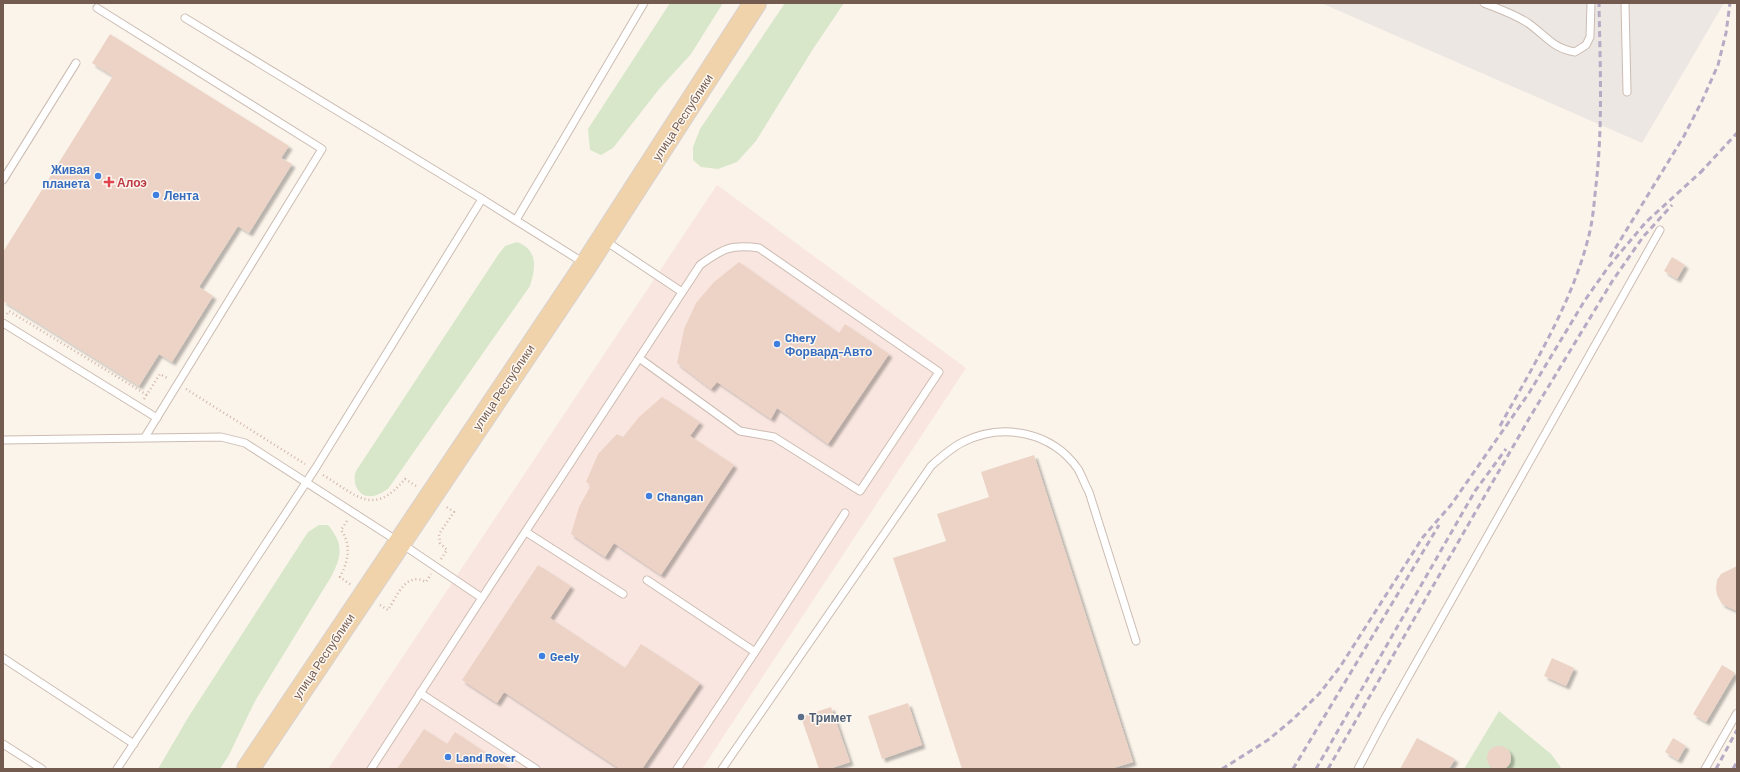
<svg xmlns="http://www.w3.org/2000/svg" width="1740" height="772" viewBox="0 0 1740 772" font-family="Barlow,sans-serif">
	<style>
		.commercial { fill: #f9e6e0 }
		.industrial { fill: #ece7e3 }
		.green { fill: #d8e7ca }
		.building { fill: #edd3c6; filter: url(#shadow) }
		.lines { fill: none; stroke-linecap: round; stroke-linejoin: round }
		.service-casing { stroke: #ccbcb2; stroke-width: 9 }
		.primary-casing { stroke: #d8d1ce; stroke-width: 24 }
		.path { stroke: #d2b6a8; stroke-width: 2.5; stroke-dasharray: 1 3; stroke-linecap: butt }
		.service { stroke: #fff; stroke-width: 7 }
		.primary { stroke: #f1d3ab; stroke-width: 22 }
		.rail { stroke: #b6aac4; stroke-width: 3; stroke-dasharray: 6 4; stroke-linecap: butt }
		.shop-dot { fill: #3f7fe0; stroke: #fdf8f1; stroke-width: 1.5 }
		.health-dot { fill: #e0444e; stroke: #fdf8f1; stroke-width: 1.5 }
		.service-dot { fill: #5c6f8a; stroke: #fdf8f1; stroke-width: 1.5 }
		.labels { text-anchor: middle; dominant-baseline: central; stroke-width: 3; stroke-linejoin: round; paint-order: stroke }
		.street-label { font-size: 12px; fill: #735b50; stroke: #fdf8f1 }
		.shop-label { font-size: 12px; font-weight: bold; fill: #366cbe; stroke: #fdf8f1; text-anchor: start }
		.health-label { font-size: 12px; font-weight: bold; fill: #be3a42; stroke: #fdf8f1; text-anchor: start }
		.service-label { font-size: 12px; font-weight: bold; fill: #4e5e75; stroke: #fdf8f1; text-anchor: start }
	</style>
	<defs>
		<filter id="shadow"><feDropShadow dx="3.5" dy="3.5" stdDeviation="1" flood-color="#0004"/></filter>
	</defs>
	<rect width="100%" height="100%" fill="#fbf4eb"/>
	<!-- commercial -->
	<path class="commercial" d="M717,185L966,368L702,769H328Z"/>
	<!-- industrial -->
	<path class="industrial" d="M1321,3H1724L1642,143Z"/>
	<!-- green -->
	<g class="green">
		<path d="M670,3H723L691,54L660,88L613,148L601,155L590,150L588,129Z"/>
		<path d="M785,3H844L813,49L756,141L737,162L718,169L701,167L693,160V147L700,129Z"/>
		<path d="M517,242C538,250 536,267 530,286L388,489C383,492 376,497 369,496C357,496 352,481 356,471L498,255L505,246Z"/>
		<path d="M319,525H328C344,544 342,556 331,577L255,701L229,755L220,769H158L189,716L308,532Z"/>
		<path d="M1499,711L1551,754L1562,769H1464Z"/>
	</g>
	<!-- building -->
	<g class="building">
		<path d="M110,34L289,146L281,158L292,164L249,233L238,226L199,287L213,296L172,362L159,354L139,386L3,301V252L113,76L92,63Z"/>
		<path d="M1672,257L1685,265L1677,279L1664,271Z"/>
		<path d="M739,262L839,333L845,324L889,354L828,444L777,408L771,419L717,382L711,389L677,363L684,329L696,303L714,282Z"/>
		<path d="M662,397L700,422L690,436L734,465L661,575L614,543L605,557L571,534L579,507L591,485L586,482L598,454L617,434L623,437L639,417Z"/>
		<path d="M1034,455L1133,762L1110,769H962L893,558L946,541L937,514L989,497L981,472Z"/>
		<path d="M538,565L571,586L550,618L625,668L641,644L700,683L642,769H620L504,692L497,703L462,680Z"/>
		<path d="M1737,566V611L1722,604L1717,595L1716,588L1717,580L1721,574Z"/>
		<path d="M1552,658L1574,668L1566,686L1544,676Z"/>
		<path d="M1722,665L1735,673L1706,722L1693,714Z"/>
		<path d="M908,703L922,745L882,759L868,716Z"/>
		<path d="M831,707L850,762L829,769H819L801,717Z"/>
		<path d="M424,729L447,744L455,732L510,769H397Z"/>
		<path d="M1417,738L1455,759L1449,769H1400Z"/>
		<path d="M1673,738L1686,746L1678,760L1665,752Z"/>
		<circle cx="1499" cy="758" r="12"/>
	</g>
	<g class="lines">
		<!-- service casing -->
		<g class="service-casing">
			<g id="service">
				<path d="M1484,3C1499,9 1514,14 1528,23C1545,35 1552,48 1575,52L1586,45L1590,37L1591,3"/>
				<path d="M1625,3L1627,92"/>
				<path d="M97,8L322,149L145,437"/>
				<path d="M185,18L482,199L584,263"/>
				<path d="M3,180L76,63"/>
				<path d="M516,220L644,3"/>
				<path d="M604,240L682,292"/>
				<path d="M3,323L157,418"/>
				<path d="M3,440L221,437L245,443L399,542L482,598L371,769"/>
				<path d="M526,532L623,594"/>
				<path d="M647,580L755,652"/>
				<path d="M482,598L700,265C722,249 731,244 759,248L939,372L860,491L774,437L740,431L639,358"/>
				<path d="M3,658L134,744"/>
				<path d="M420,693L536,769"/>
				<path d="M3,744L42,769"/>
				<path d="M117,769L315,469L482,199"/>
				<path d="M677,769L755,652L845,513"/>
				<path d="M722,769L931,466C941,457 951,448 963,442C1003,422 1052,432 1078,469C1082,476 1085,485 1089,492L1136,641"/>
				<path d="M1358,769L1385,718L1660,230"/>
				<path d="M1705,769L1737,713"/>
			</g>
		</g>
		<!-- primary casing -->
		<g class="primary-casing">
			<path id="primary" d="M248,769L586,265L755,3"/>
		</g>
		<!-- path -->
		<g class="path">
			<path d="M7,314L9,311L147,395"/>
			<path d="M186,389L305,464"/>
			<path d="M144,399L160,374L169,379"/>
			<path d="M323,475C358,496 373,517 405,479L416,486"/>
			<path d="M347,521L341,530C352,545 348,562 340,577L351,585"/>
			<path d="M441,559L447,550L440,543L439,534L454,512L445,506"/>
			<path d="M380,605L388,610C397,596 406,571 426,582L431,574"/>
		</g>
		<!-- service -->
		<use href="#service" class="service"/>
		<!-- primary -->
		<use href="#primary" class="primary"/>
		<!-- rail -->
		<g class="rail">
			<path d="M1700,173L1737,133"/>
			<path d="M1610,257L1684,136L1702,101L1718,65L1726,33L1730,3"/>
			<path d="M1500,426C1533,366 1571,305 1588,239C1593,221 1594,203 1596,185C1603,125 1600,64 1599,3"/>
			<path d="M1222,769L1268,740L1292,720L1319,694L1340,667L1423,537L1451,505L1529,393L1585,300L1609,266L1646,222L1703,170"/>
			<path d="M1293,769L1439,525"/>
			<path d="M1316,769L1475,491L1506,449"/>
			<path d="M1328,769L1530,417L1613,280L1643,237L1672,205"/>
			<path d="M1716,769L1737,730"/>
			<path d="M1733,769L1737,762"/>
		</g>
	</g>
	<!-- markers -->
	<g class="shop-dot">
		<circle cx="98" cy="176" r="4"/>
		<circle cx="156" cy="195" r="4"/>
		<circle cx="777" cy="344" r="4"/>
		<circle cx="649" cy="496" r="4"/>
		<circle cx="542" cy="656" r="4"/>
		<circle cx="448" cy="757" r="4"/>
	</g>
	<path class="health-dot" d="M107 176h4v4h4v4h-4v4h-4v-4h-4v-4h4z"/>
	<circle class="service-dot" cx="801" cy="717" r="4"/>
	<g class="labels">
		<!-- street labels -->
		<g class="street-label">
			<text transform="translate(682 117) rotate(-57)">улица Республики</text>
			<text transform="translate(503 387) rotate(-56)">улица Республики</text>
			<text transform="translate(323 656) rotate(-56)">улица Республики</text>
		</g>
		<!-- shop labels -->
		<g class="shop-label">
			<text x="90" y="169" text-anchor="end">Живая<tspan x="90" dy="14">планета</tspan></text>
			<text x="164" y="195">Лента</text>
			<text x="785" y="337">Chery<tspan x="785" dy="14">Форвард-Авто</tspan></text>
			<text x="657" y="496">Changan</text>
			<text x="550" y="656">Geely</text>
			<text x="456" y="757">Land Rover</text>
		</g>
		<!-- health labels -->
		<g class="health-label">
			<text x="117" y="182">Алоэ</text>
		</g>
		<!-- service labels -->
		<g class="service-label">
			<text x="809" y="717">Тримет</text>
		</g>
	</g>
	<!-- border -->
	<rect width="1740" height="772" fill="none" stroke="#735b50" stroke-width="8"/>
</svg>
